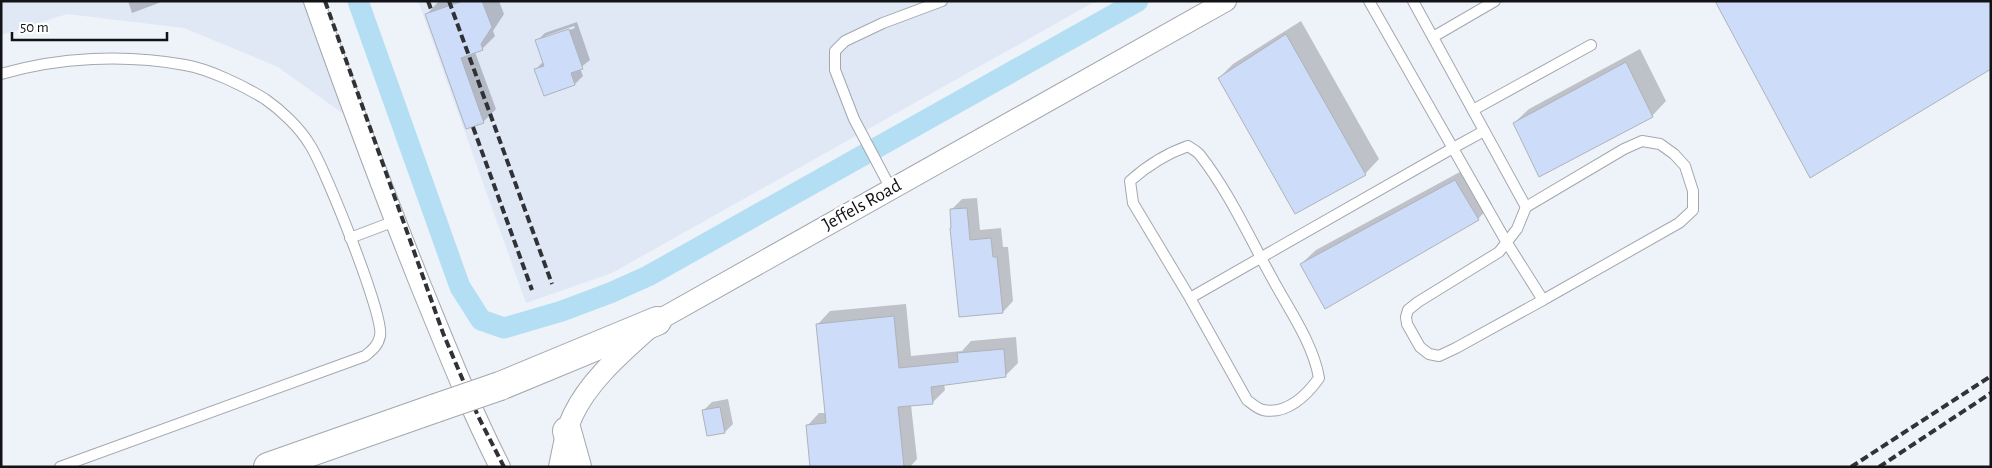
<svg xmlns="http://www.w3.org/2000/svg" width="1992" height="468" viewBox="0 0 1992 468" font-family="'Alegreya Sans',sans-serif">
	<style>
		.built { fill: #e0e8f6 }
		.shadow { fill: #0003; fill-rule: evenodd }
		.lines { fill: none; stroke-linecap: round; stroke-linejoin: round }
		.canal { stroke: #b3def3; stroke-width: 21 }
		.building { fill: #cddcf9; stroke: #afb3ba }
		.service-casing { stroke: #a3a7ae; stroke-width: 12 }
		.minor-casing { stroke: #a3a7ae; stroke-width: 22 }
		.secondary-casing { stroke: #a3a7ae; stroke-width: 30 }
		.service { stroke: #fff; stroke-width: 10 }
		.minor { stroke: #fff; stroke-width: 20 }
		.secondary { stroke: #fff; stroke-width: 28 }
		.rail { stroke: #313236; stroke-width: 4; stroke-dasharray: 8 4; stroke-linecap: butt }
		.secondary-bridge-casing { stroke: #a3a7ae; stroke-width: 30; stroke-linecap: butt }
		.secondary-bridge { stroke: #fff; stroke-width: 28 }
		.labels { text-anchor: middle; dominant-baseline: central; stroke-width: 5; stroke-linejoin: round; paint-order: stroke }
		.street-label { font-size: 19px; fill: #121316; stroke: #fff }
	</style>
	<rect width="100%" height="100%" fill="#eef2f9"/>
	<!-- built -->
	<g class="built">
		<path d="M1,1H305L349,118L278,67L184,28L67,14L1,35Z"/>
		<path d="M418,1H1096L612,273L526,303Z"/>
	</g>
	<!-- shadow -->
	<g class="shadow">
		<path d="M128,1H164L132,13Z"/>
		<path d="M439,1H499L504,14L493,31L495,36L482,49L475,52L496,109L483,122L427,14Z"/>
		<path d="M1301,21L1379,159L1365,174L1219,78L1233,64Z"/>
		<path d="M577,22L590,60L580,68L583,76L575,84L536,69L544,61L537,41L545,33ZM574,26L575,28L545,39V36Z"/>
		<path d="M1640,49L1666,101L1652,116L1514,123L1529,109Z"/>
		<path d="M1469,167L1492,204L1478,219L1301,264L1316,250Z"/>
		<path d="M977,198L980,230L1001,228L1003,247H1008L1013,301L1003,312L953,226L951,210L962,199Z"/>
		<path d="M906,304L911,356L962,351L971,341L1016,337L1018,363L1006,375L944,384L945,390L932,403L911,405L917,459L910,467H811L807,426L819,413H826L818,324L830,311Z"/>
		<path d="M728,399L733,424L725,432L704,410L712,402Z"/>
	</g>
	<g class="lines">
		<!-- canal -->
		<path class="canal" d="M358,1L460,287L481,320L504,328L562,311L610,293L648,276L1138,1"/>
	</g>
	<!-- building -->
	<g class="building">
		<path d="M463,1H482L492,27L481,44L483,50L461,58L484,123L466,129L425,14Z"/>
		<path d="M1715,1H1991V69L1810,178Z"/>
		<path d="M569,29L583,69L571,73L575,85L544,96L534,69L544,66L535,40Z"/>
		<path d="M1286,34L1366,175L1295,214L1218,78Z"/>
		<path d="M1626,62L1653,117L1539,177L1513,123Z"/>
		<path d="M1455,180L1479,220L1325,309L1300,264Z"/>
		<path d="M967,208L970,240L991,238L993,257H997L1003,313L959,317L950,228H951L950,209Z"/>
		<path d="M894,316L899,368L958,362L957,353L1004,349L1006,377L931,387L933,404L898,407L904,467H810L806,425L826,423L816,324Z"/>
		<path d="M720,407L725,433L707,436L702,410Z"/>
	</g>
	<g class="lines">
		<!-- service casing -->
		<g class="service-casing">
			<g id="service">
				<path d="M1369,1L1507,243L1543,300L1679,223L1693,210V191L1685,166L1674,154L1660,144L1642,141L1624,149L1526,207L1517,229L1499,252L1418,302L1408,310L1406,317L1407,324L1420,347L1429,354L1439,356L1456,348L1543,300"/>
				<path d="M1413,1L1526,207"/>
				<path d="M1433,37L1495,1"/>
				<path d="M1,74C59,57 125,54 185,65C209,69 244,86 265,99C281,110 300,128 310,145C324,166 385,317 380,336C378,346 372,350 365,356L60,467"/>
				<path d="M1473,110L1591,45"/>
				<path d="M891,189L854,119L835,70V51L845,41L883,23L942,1"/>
				<path d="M350,238L395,221"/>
				<path d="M1190,298L1247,400C1251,403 1258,409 1263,410C1287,415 1307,395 1319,378C1313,343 1289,310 1272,278C1249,237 1229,192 1200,155C1197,151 1192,149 1188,146C1165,154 1148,165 1130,181L1133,203L1190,298L1453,148L1484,131"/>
			</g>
		</g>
		<!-- minor casing -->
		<g class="minor-casing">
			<g id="minor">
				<path d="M314,1C348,97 383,191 421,286C446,347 470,408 500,467"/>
				<path d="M559,467C563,449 565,431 573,415C591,377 627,349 657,321L1226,1"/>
			</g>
		</g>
		<!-- secondary casing -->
		<g class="secondary-casing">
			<g id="secondary">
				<path d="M500,386L657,321"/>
				<path d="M567,431L577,467"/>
				<path d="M268,467L436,408"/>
			</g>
		</g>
		<!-- service -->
		<use href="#service" class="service"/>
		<!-- minor -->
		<use href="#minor" class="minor"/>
		<!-- secondary -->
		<use href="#secondary" class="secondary"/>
		<!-- rail -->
		<g class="rail">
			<path d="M325,1L443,333L478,416L504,467"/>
			<path d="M428,1L432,12"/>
			<path d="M449,1L552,284"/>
			<path d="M473,127L532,290"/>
			<path d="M1851,467L1991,376"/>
			<path d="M1879,467L1991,393"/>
		</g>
		<!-- secondary-bridge casing -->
		<g class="secondary-bridge-casing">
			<path id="secondary-bridge" d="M436,408L500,386"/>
		</g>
		<!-- secondary-bridge -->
		<use href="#secondary-bridge" class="secondary-bridge"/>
	</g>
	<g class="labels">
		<!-- street labels -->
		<g class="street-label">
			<text transform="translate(862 205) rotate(-29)">Jeffels Road</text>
		</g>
	</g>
	<!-- border -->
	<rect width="1992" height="468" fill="none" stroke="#121316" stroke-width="5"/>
	<!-- scale -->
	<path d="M12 32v8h155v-8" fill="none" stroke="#121316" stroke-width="2.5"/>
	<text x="20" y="32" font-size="15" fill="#121316" stroke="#ffffff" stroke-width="4" paint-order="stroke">50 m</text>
</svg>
